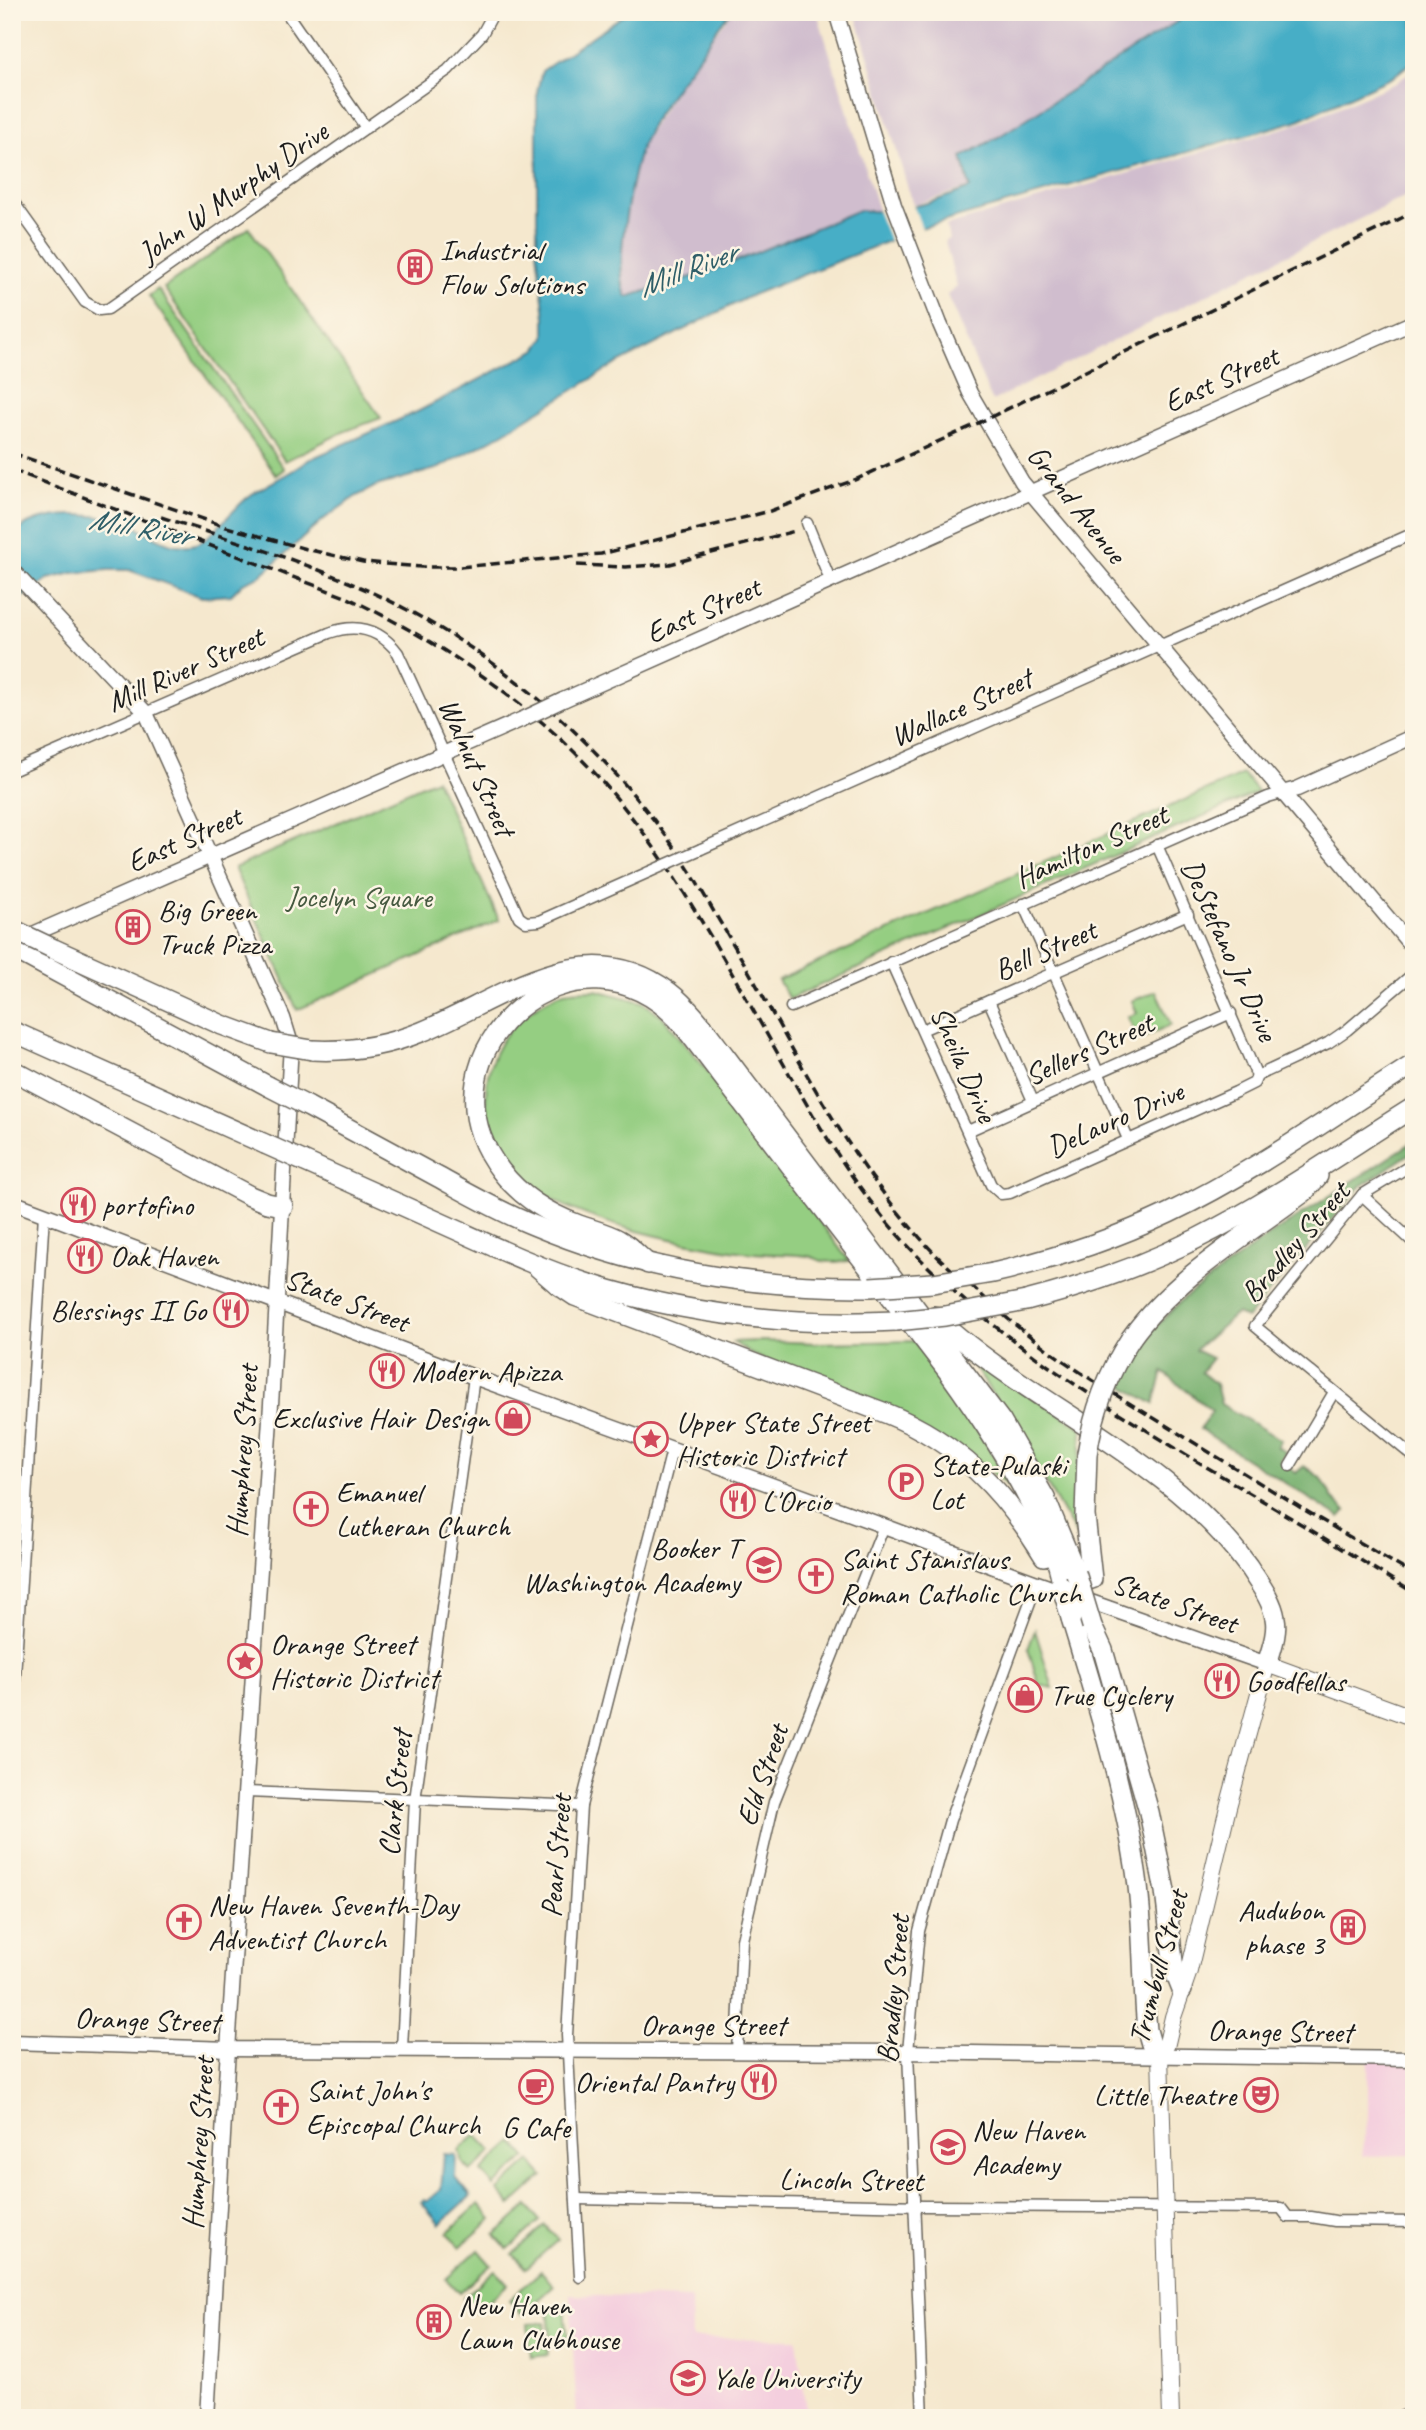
<svg xmlns="http://www.w3.org/2000/svg" width="1426" height="2430" viewBox="0 0 1426 2430" font-family="Caveat,sans-serif">
	<style>
		.built { fill: #f4cfde }
		.industrial { fill: #d0bdce }
		.green { fill: #95ce82; stroke: #58754f; stroke-width: 2 }
		.forest { fill: #78b170; stroke: #4a6646; stroke-width: 2 }
		.water { fill: #47aec6; stroke: #326571; stroke-width: 2 }
		.pier { fill: #f5e8ce }
		.lines { fill: none; stroke-linecap: round; stroke-linejoin: round }
		.street-casing { stroke: #68635a; stroke-width: 13 }
		.secondary-casing { stroke: #68635a; stroke-width: 17 }
		.primary-casing { stroke: #68635a; stroke-width: 18 }
		.highway-casing { stroke: #68635a; stroke-width: 22 }
		.street { stroke: #fff; stroke-width: 10 }
		.secondary { stroke: #fff; stroke-width: 14 }
		.primary { stroke: #fff; stroke-width: 16 }
		.highway { stroke: #fff; stroke-width: 19 }
		.rail { stroke: #1c1c1c; stroke-width: 3.5; stroke-dasharray: 10 5; stroke-linecap: butt }
		.street-bridge-casing { stroke: #68635a; stroke-width: 13; stroke-linecap: butt }
		.secondary-bridge-casing { stroke: #68635a; stroke-width: 17; stroke-linecap: butt }
		.highway-bridge-casing { stroke: #68635a; stroke-width: 22; stroke-linecap: butt }
		.street-bridge { stroke: #fff; stroke-width: 10 }
		.secondary-bridge { stroke: #fff; stroke-width: 14 }
		.highway-bridge { stroke: #fff; stroke-width: 19 }
		.labels { text-anchor: middle; dominant-baseline: central; stroke-width: 5; stroke-linejoin: round; paint-order: stroke }
		.street-label { font-size: 30px; fill: #1c1c1c; stroke: #fcf5e5 }
		.poi-label { font-size: 30px; fill: #1c1c1c; stroke: #fcf5e5; text-anchor: start }
		.park-label { font-size: 30px; fill: #465a40; stroke: #fcf5e5 }
		.water-label { font-size: 32px; font-style: italic; fill: #2f5e68; stroke: #fcf5e5 }
	</style>
	<rect width="100%" height="100%" fill="#fcf5e5"/>
	<filter id="ink" filterUnits="userSpaceOnUse"><feTurbulence type="fractalNoise" baseFrequency=".0143" numOctaves="2"/><feDisplacementMap in="SourceGraphic" scale="14" xChannelSelector="R" yChannelSelector="G"/><feConvolveMatrix kernelMatrix="1 2 1 2 8 2 1 2 1" color-interpolation-filters="sRGB"/></filter>
	<filter id="wash" filterUnits="userSpaceOnUse"><feTurbulence type="fractalNoise" baseFrequency=".00686" numOctaves="4" result="noise"/><feDisplacementMap in="SourceGraphic" scale="28" xChannelSelector="R" yChannelSelector="G"/><feGaussianBlur stdDeviation="1.57" result="paint"/><feColorMatrix in="noise" values="0 0 0 0 0 0 0 0 0 0 0 0 0 0 0 0 0 1.4 0 .05"/><feComposite in="paint" operator="in"/></filter>
	<g filter="url(#wash)">
		<rect width="100%" height="100%" fill="#f5e8ce"/>
		<!-- built -->
		<g class="built">
			<path d="M1368,2058L1414,2059V2155L1362,2156L1368,2117Z"/>
			<path d="M570,2295L691,2299L692,2338L797,2339L807,2418H577Z"/>
		</g>
		<!-- industrial -->
		<g class="industrial">
			<path d="M732,12H817L879,213L859,210L717,269L627,298L623,290L622,243L634,173L644,141L681,80Z"/>
			<path d="M855,12H1192L1000,136L962,157L970,187L913,205Z"/>
			<path d="M1414,68V192L992,401L947,295L957,287L945,241L949,239L946,226L1301,123L1396,83Z"/>
		</g>
		<!-- green -->
		<g class="green">
			<path d="M249,228L381,418L343,432L285,461L164,288Z"/>
			<path d="M158,289L284,469L276,475L149,296Z"/>
			<path d="M1243,774L1258,792L789,999L778,980Z"/>
			<path d="M436,779L499,920L297,1010L234,868Z"/>
			<path d="M596,990L642,1002L661,1015L703,1065L849,1261C841,1261 830,1263 822,1261C817,1260 813,1256 807,1256C786,1253 765,1255 744,1252C681,1243 583,1224 532,1187C474,1144 469,1058 527,1013C538,1005 550,997 564,992C574,990 586,990 596,990Z"/>
			<path d="M1156,991L1171,1025L1138,1040L1128,1017L1137,1013L1132,1001Z"/>
			<path d="M761,1341L817,1343L914,1341C949,1389 986,1436 1012,1489L975,1459L750,1353L733,1342Z"/>
			<path d="M969,1359L1007,1380L1082,1428L1075,1533L1010,1420Z"/>
			<path d="M1035,1630L1053,1688L1039,1685L1028,1649Z"/>
			<path d="M476,2135L492,2152L471,2171L462,2162L459,2150Z"/>
			<path d="M513,2142L526,2157L494,2186L481,2171Z"/>
			<path d="M530,2161L543,2176L511,2205L498,2190Z"/>
			<path d="M479,2204L492,2219L460,2247L447,2233Z"/>
			<path d="M527,2206L540,2221L508,2249L495,2235Z"/>
			<path d="M545,2225L558,2240L526,2268L513,2254Z"/>
			<path d="M478,2250L491,2265L459,2293L446,2279Z"/>
			<path d="M495,2270L508,2284L476,2313L463,2298Z"/>
			<path d="M541,2271L554,2286L522,2315L509,2300Z"/>
			<path d="M565,2308L568,2341L551,2342L548,2309Z"/>
			<path d="M545,2322L548,2355L531,2357L528,2323Z"/>
		</g>
		<!-- forest -->
		<path class="forest" d="M1414,1141V1151L1361,1186L1247,1318L1236,1314L1195,1350L1212,1358L1201,1372L1216,1384L1221,1404L1281,1440L1277,1447L1286,1452L1280,1461L1296,1473L1304,1466L1322,1479L1333,1499L1346,1511L1340,1518L1200,1429L1212,1411L1163,1372L1154,1404L1118,1383L1139,1344L1184,1298L1264,1239Z"/>
		<!-- water -->
		<g class="water">
			<path d="M628,12H732C721,20 714,35 706,46C685,76 659,107 644,140C632,168 612,272 627,297L717,269L859,210C894,216 937,201 970,188L962,157L1000,136L1192,12H1414V60L1393,77L1296,121L924,227L752,295L616,364L493,439L439,468L376,486L355,497L324,519L260,576L243,583L231,595L202,597L129,570H108L73,573L48,579L12,604V536C18,531 23,526 30,523C61,510 105,514 136,527C157,537 171,550 196,544C209,541 235,507 248,497C267,483 290,475 308,460L419,411L536,350L545,337V317L537,251V91L542,71Z"/>
			<path d="M444,2154L456,2155L455,2177L471,2196L440,2224L421,2202L424,2200L426,2202L441,2189Z"/>
		</g>
		<!-- pier -->
		<path class="pier" d="M912,202L923,231L890,242L877,210Z"/>
	</g>
	<g filter="url(#ink)">
		<g class="lines">
			<!-- street casing -->
			<g class="street-casing">
				<g id="street">
					<path d="M286,12L366,128"/>
					<path d="M12,200L85,302L99,310L108,309L448,70L482,34L494,12"/>
					<path d="M807,523L831,582"/>
					<path d="M12,771L329,633C357,623 380,629 398,653L519,917L526,922L539,921L649,872"/>
					<path d="M1157,845L1257,1076"/>
					<path d="M701,849L1414,533"/>
					<path d="M1023,904L1128,1139"/>
					<path d="M891,962L991,1185L1001,1194L1010,1193L1236,1092L1254,1083L1257,1076"/>
					<path d="M989,1001L1033,1101"/>
					<path d="M791,1007L1268,797L1282,793"/>
					<path d="M922,1030L1188,914"/>
					<path d="M1257,1076L1328,1043L1347,1030L1414,973"/>
					<path d="M968,1131L1231,1013"/>
					<path d="M1408,1167L1362,1195L1255,1326L1414,1457"/>
					<path d="M1362,1195L1414,1243"/>
					<path d="M1290,1466L1334,1392"/>
					<path d="M12,1724L44,1214"/>
					<path d="M247,1792L581,1806"/>
					<path d="M402,2048L415,1800L474,1377"/>
					<path d="M737,2052L742,1940L774,1802L884,1526"/>
					<path d="M576,2199L924,2206L1281,2208L1288,2217H1311L1335,2221L1414,2222"/>
					<path d="M580,2277L567,2035L581,1806L672,1450"/>
					<path d="M923,2418L908,2052L919,1931L950,1820L1037,1583"/>
				</g>
			</g>
			<!-- secondary casing -->
			<g class="secondary-casing">
				<g id="secondary">
					<path d="M836,12L894,205L940,324L970,393L1022,482L1414,949"/>
					<path d="M12,570L146,713L283,1018L291,1044L272,1389L227,2065L207,2418"/>
					<path d="M563,700L1414,322"/>
					<path d="M1282,793L1297,789L1414,736"/>
					<path d="M24,938L525,718"/>
					<path d="M12,1202L474,1377L884,1526L1037,1583L1267,1664"/>
					<path d="M12,2042L230,2049L897,2052L1414,2059"/>
				</g>
			</g>
			<!-- primary casing -->
			<g class="primary-casing">
				<g id="primary">
					<path d="M1171,2418L1160,2055L1167,2043L1173,2017L1189,1971L1228,1807L1267,1664L1414,1718"/>
					<path d="M1404,2418L1414,2415"/>
				</g>
			</g>
			<!-- highway casing -->
			<g class="highway-casing">
				<g id="highway">
					<path d="M12,948L268,1086"/>
					<path d="M54,949L222,1025L271,1043"/>
					<path d="M12,1031L265,1144"/>
					<path d="M312,1050C349,1052 386,1046 421,1032C501,1000 585,928 669,992C691,1009 708,1034 725,1056L1001,1421L1045,1498L1076,1573"/>
					<path d="M12,1070L250,1196L267,1203L283,1206"/>
					<path d="M307,1106C351,1130 394,1153 438,1177C469,1194 500,1212 533,1225C643,1271 751,1288 870,1287"/>
					<path d="M303,1161C355,1184 407,1208 459,1231C501,1250 542,1269 586,1283C686,1315 791,1326 896,1321"/>
					<path d="M648,1264C639,1256 630,1246 619,1240C607,1233 593,1230 579,1225C549,1214 521,1197 501,1171C409,1052 580,906 683,1025L947,1370C984,1421 1018,1473 1044,1531C1052,1549 1061,1567 1062,1587"/>
					<path d="M535,1265L557,1284L575,1296L888,1414C958,1442 1005,1492 1044,1556"/>
					<path d="M993,1273C1054,1259 1112,1240 1169,1213C1255,1172 1333,1115 1414,1064"/>
					<path d="M1026,1301C1085,1286 1142,1266 1196,1239C1272,1201 1342,1152 1414,1107"/>
					<path d="M934,1316C1033,1407 1167,1455 1248,1566C1258,1582 1272,1599 1275,1618C1278,1633 1271,1650 1267,1664"/>
					<path d="M1131,1338C1173,1279 1246,1235 1304,1192L1318,1176"/>
					<path d="M1087,1454L1085,1516L1092,1579"/>
					<path d="M1071,1618C1096,1700 1123,1786 1136,1871C1144,1923 1142,1977 1147,2030L1151,2044L1160,2055"/>
					<path d="M1092,1626L1103,1650L1149,1812L1165,1891L1174,1970L1182,1990"/>
				</g>
			</g>
			<!-- street -->
			<use href="#street" class="street"/>
			<!-- secondary -->
			<use href="#secondary" class="secondary"/>
			<!-- primary -->
			<use href="#primary" class="primary"/>
			<!-- highway -->
			<use href="#highway" class="highway"/>
			<!-- rail -->
			<g class="rail">
				<path d="M12,453L223,526L310,550L363,562L421,567H460L601,554L770,511L857,479L970,427L1414,212"/>
				<path d="M12,470L348,598C442,643 531,702 601,780C664,851 710,935 757,1017C800,1092 841,1171 899,1236C983,1330 1084,1392 1190,1457C1265,1502 1339,1547 1414,1593"/>
				<path d="M161,517C226,538 291,557 353,584C478,637 586,727 666,836C686,863 703,893 720,922C789,1036 842,1158 936,1255C948,1267 962,1278 975,1289C991,1304 1008,1320 1026,1333C1070,1368 1119,1397 1167,1426C1249,1477 1331,1526 1414,1575"/>
				<path d="M577,565L626,567L670,564L795,531"/>
			</g>
			<!-- street-bridge casing -->
			<g class="street-bridge-casing">
				<path id="street-bridge" d="M649,872L701,849"/>
			</g>
			<!-- secondary-bridge casing -->
			<g class="secondary-bridge-casing">
				<path id="secondary-bridge" d="M525,718L563,700"/>
			</g>
			<!-- highway-bridge casing -->
			<g class="highway-bridge-casing">
				<g id="highway-bridge">
					<path d="M12,929L54,949"/>
					<path d="M271,1043L312,1050"/>
					<path d="M268,1086L307,1106"/>
					<path d="M265,1144L303,1161"/>
					<path d="M870,1287L933,1283L993,1273"/>
					<path d="M896,1321L945,1316L1026,1301"/>
					<path d="M1087,1454C1093,1413 1108,1373 1131,1338"/>
					<path d="M1076,1573L1092,1626"/>
					<path d="M1062,1587L1071,1618"/>
				</g>
			</g>
			<!-- street-bridge -->
			<use href="#street-bridge" class="street-bridge"/>
			<!-- secondary-bridge -->
			<use href="#secondary-bridge" class="secondary-bridge"/>
			<!-- highway-bridge -->
			<use href="#highway-bridge" class="highway-bridge"/>
		</g>
	</g>
	<!-- icons -->
	<defs>
		<g id="building-ring" transform="scale(1.75)"><circle r="9.5" fill="#fcf5e5" stroke="#d1495b" stroke-width="1.5"/><path d="M-4-6H4V6H1V3H-1V6H-4ZM-2.5-4.3h1.7v1.8h-1.7ZM.8-4.3h1.7v1.8H.8ZM-2.5-1h1.7V.8h-1.7ZM.8-1h1.7V.8H.8Z" fill="#d1495b"/></g>
		<g id="restaurant-ring" transform="scale(1.75)"><circle r="9.5" fill="#fcf5e5" stroke="#d1495b" stroke-width="1.5"/><path d="M-5-6h1v4h1v-4h1v4h1v-4h1v5L-1.5 .5V6h-2V.5L-5-1ZM5-6V6H3V1.5H1.5Q1.5-4 5-6Z" fill="#d1495b"/></g>
		<g id="shop-ring" transform="scale(1.75)"><circle r="9.5" fill="#fcf5e5" stroke="#d1495b" stroke-width="1.5"/><path d="M-5-2.5h2.3a2.7 3.5 0 0 1 5.4 0H5L5.5 6h-11ZM-1.5-2.5h3a1.5 2.3 0 0 0-3 0Z" fill="#d1495b"/></g>
		<g id="sight-ring" transform="scale(1.75)"><circle r="9.5" fill="#fcf5e5" stroke="#d1495b" stroke-width="1.5"/><path d="M0-6L1.8-2.2L6-1.7L2.9 1.2L3.7 5.4L0 3.3L-3.7 5.4L-2.9 1.2L-6-1.7L-1.8-2.2Z" fill="#d1495b"/></g>
		<g id="parking-ring" transform="scale(1.75)"><circle r="9.5" fill="#fcf5e5" stroke="#d1495b" stroke-width="1.5"/><path d="M-3.5-5.5H1a3.5 3.5 0 0 1 0 7H-1V5.5H-3.5ZM-1-3.4V-.6H.8a1.4 1.4 0 0 0 0-2.8Z" fill="#d1495b"/></g>
		<g id="church-ring" transform="scale(1.75)"><circle r="9.5" fill="#fcf5e5" stroke="#d1495b" stroke-width="1.5"/><path d="M-1.2-6h2.4v3.5h3.3v2.4h-3.3V6h-2.4V-.1h-3.3v-2.4h3.3Z" fill="#d1495b"/></g>
		<g id="school-ring" transform="scale(1.75)"><circle r="9.5" fill="#fcf5e5" stroke="#d1495b" stroke-width="1.5"/><path d="M0-5L7-2L0 1L-7-2ZM-4 1L0 2.5L4 1V4Q0 6-4 4Z" fill="#d1495b"/></g>
		<g id="cafe-ring" transform="scale(1.75)"><circle r="9.5" fill="#fcf5e5" stroke="#d1495b" stroke-width="1.5"/><path d="M-5.5-4.5H6V0H3Q3 3.5 0 3.5H-2.5Q-5.5 3.5-5.5 0ZM3-3.2v2h1.7v-2ZM-6 4.5H4V6H-6Z" fill="#d1495b"/></g>
		<g id="theatre-ring" transform="scale(1.75)"><circle r="9.5" fill="#fcf5e5" stroke="#d1495b" stroke-width="1.5"/><path d="M-5-5.5Q0-4 5-5.5V0Q5 5 0 6Q-5 5-5 0ZM-3.3-2.5H-1v1.5H-3.3ZM1-2.5H3.3v1.5H1ZM-2.8 1Q0 5.5 2.8 1Z" fill="#d1495b"/></g>
		<g id="university-ring" transform="scale(1.75)"><circle r="9.5" fill="#fcf5e5" stroke="#d1495b" stroke-width="1.5"/><path d="M0-5L7-2L0 1L-7-2ZM-4 1L0 2.5L4 1V4Q0 6-4 4Z" fill="#d1495b"/></g>
	</defs>
	<g fill-rule="evenodd">
		<use href="#building-ring" x="415" y="267"/>
		<use href="#building-ring" x="133" y="927"/>
		<use href="#restaurant-ring" x="78" y="1205"/>
		<use href="#restaurant-ring" x="85" y="1256"/>
		<use href="#restaurant-ring" x="231" y="1310"/>
		<use href="#restaurant-ring" x="387" y="1371"/>
		<use href="#shop-ring" x="513" y="1418"/>
		<use href="#sight-ring" x="651" y="1439"/>
		<use href="#parking-ring" x="906" y="1482"/>
		<use href="#restaurant-ring" x="738" y="1501"/>
		<use href="#church-ring" x="311" y="1509"/>
		<use href="#school-ring" x="764" y="1565"/>
		<use href="#church-ring" x="816" y="1576"/>
		<use href="#sight-ring" x="245" y="1661"/>
		<use href="#restaurant-ring" x="1222" y="1681"/>
		<use href="#shop-ring" x="1025" y="1695"/>
		<use href="#church-ring" x="184" y="1922"/>
		<use href="#building-ring" x="1348" y="1927"/>
		<use href="#restaurant-ring" x="759" y="2082"/>
		<use href="#cafe-ring" x="536" y="2087"/>
		<use href="#theatre-ring" x="1261" y="2095"/>
		<use href="#church-ring" x="281" y="2107"/>
		<use href="#school-ring" x="948" y="2147"/>
		<use href="#building-ring" x="434" y="2322"/>
		<use href="#university-ring" x="688" y="2378"/>
	</g>
	<g class="labels">
		<!-- street labels -->
		<g class="street-label">
			<text transform="translate(233 192) rotate(-35)">John W Murphy Drive</text>
			<text transform="translate(1221 379) rotate(-24)">East Street</text>
			<text transform="translate(1077 504) rotate(52)">Grand Avenue</text>
			<text transform="translate(703 610) rotate(-24)">East Street</text>
			<text transform="translate(185 669) rotate(-24)">Mill River Street</text>
			<text transform="translate(961 707) rotate(-24)">Wallace Street</text>
			<text transform="translate(477 767) rotate(66)">Walnut Street</text>
			<text transform="translate(184 839) rotate(-24)">East Street</text>
			<text transform="translate(1091 846) rotate(-24)">Hamilton Street</text>
			<text transform="translate(1045 950) rotate(-24)">Bell Street</text>
			<text transform="translate(1230 950) rotate(66)">DeStefano Jr Drive</text>
			<text transform="translate(1089 1049) rotate(-24)">Sellers Street</text>
			<text transform="translate(964 1064) rotate(66)">Sheila Drive</text>
			<text transform="translate(1115 1119) rotate(-24)">DeLauro Drive</text>
			<text transform="translate(1295 1242) rotate(-49)">Bradley Street</text>
			<text transform="translate(347 1300) rotate(21)">State Street</text>
			<text transform="translate(242 1451) rotate(-86)">Humphrey Street</text>
			<text transform="translate(1175 1603) rotate(19)">State Street</text>
			<text transform="translate(762 1775) rotate(-71)">Eld Street</text>
			<text transform="translate(395 1793) rotate(-84)">Clark Street</text>
			<text transform="translate(556 1856) rotate(-85)">Pearl Street</text>
			<text transform="translate(1158 1967) rotate(-75)">Trumbull Street</text>
			<text transform="translate(893 1989) rotate(-85)">Bradley Street</text>
			<text transform="translate(147 2020) rotate(2)">Orange Street</text>
			<text x="713" y="2025">Orange Street</text>
			<text transform="translate(1280 2031) rotate(1)">Orange Street</text>
			<text transform="translate(198 2143) rotate(-86)">Humphrey Street</text>
			<text transform="translate(851 2180) rotate(1)">Lincoln Street</text>
		</g>
		<!-- poi labels -->
		<g class="poi-label">
			<text x="440" y="250">Industrial<tspan x="440" dy="34">Flow Solutions</tspan></text>
			<text x="158" y="910">Big Green<tspan x="158" dy="34">Truck Pizza</tspan></text>
			<text x="102" y="1205">portofino</text>
			<text x="110" y="1256">Oak Haven</text>
			<text x="206" y="1310" text-anchor="end">Blessings II Go</text>
			<text x="412" y="1371">Modern Apizza</text>
			<text x="489" y="1418" text-anchor="end">Exclusive Hair Design</text>
			<text x="676" y="1422">Upper State Street<tspan x="676" dy="34">Historic District</tspan></text>
			<text x="930" y="1465">State-Pulaski<tspan x="930" dy="34">Lot</tspan></text>
			<text x="336" y="1492">Emanuel<tspan x="336" dy="34">Lutheran Church</tspan></text>
			<text x="762" y="1501">L'Orcio</text>
			<text x="740" y="1548" text-anchor="end">Booker T<tspan x="740" dy="34">Washington Academy</tspan></text>
			<text x="840" y="1559">Saint Stanislaus<tspan x="840" dy="34">Roman Catholic Church</tspan></text>
			<text x="270" y="1644">Orange Street<tspan x="270" dy="34">Historic District</tspan></text>
			<text x="1246" y="1681">Goodfellas</text>
			<text x="1050" y="1695">True Cyclery</text>
			<text x="208" y="1905">New Haven Seventh-Day<tspan x="208" dy="34">Adventist Church</tspan></text>
			<text x="1324" y="1910" text-anchor="end">Audubon<tspan x="1324" dy="34">phase 3</tspan></text>
			<text x="734" y="2082" text-anchor="end">Oriental Pantry</text>
			<text x="306" y="2090">Saint John's<tspan x="306" dy="34">Episcopal Church</tspan></text>
			<text x="1236" y="2095" text-anchor="end">Little Theatre</text>
			<text x="536" y="2127" text-anchor="middle">G Cafe</text>
			<text x="972" y="2130">New Haven<tspan x="972" dy="34">Academy</tspan></text>
			<text x="458" y="2305">New Haven<tspan x="458" dy="34">Lawn Clubhouse</tspan></text>
			<text x="712" y="2378">Yale University</text>
		</g>
		<!-- park labels -->
		<g class="park-label">
			<text x="359" y="897">Jocelyn Square</text>
		</g>
		<!-- water labels -->
		<g class="water-label">
			<text transform="translate(687 269) rotate(-21)">Mill River</text>
			<text transform="translate(140 527) rotate(10)">Mill River</text>
		</g>
	</g>
	<!-- margin -->
	<rect width="1426" height="2430" fill="none" stroke="#fcf5e5" stroke-width="42"/>
</svg>
